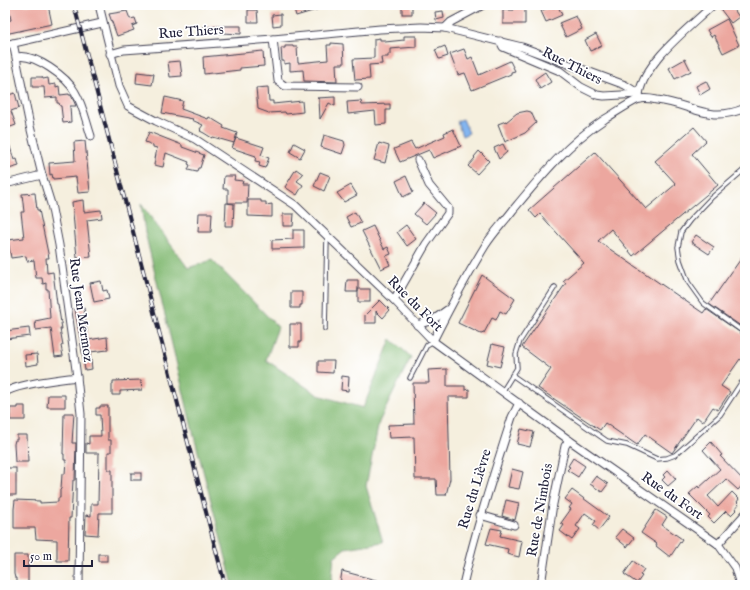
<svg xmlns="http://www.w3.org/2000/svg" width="750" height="590" viewBox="0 0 750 590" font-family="'IM FELL English',serif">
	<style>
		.forest { fill: #86bc77; stroke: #546f59 }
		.water { fill: #83b5f0; stroke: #526c96 }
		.building { fill: #eca79f }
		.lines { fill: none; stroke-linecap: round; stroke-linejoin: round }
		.lane-casing { stroke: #424153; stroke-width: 5.5 }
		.street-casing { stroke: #424153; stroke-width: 9 }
		.lane { stroke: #fff; stroke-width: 3.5 }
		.street { stroke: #fff; stroke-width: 7 }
		.rail-casing { stroke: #22223b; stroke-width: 4 }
		.rail { stroke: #fff; stroke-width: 2.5; stroke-dasharray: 8; stroke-linecap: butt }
		.labels { text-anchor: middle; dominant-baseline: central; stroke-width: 3.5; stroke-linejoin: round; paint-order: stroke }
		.street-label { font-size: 14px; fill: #22223b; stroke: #fff }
	</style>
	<rect width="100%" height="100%" fill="#fff"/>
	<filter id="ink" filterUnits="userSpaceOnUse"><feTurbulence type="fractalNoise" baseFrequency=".025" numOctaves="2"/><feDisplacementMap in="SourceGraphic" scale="8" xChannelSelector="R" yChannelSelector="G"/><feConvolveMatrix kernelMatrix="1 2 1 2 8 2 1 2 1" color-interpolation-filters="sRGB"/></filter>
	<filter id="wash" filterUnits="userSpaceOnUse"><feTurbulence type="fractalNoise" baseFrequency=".012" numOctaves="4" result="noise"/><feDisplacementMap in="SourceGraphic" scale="16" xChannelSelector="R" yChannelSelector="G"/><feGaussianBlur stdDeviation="0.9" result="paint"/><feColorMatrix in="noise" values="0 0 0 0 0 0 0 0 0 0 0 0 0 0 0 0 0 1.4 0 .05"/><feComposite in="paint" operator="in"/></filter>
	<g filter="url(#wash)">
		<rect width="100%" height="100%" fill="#f5efde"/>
		<!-- forest -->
		<path class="forest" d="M141,204L188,268L212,260L278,327L266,360L318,395L363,408L391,339L411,357L379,422L366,486L383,542L345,548L334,557L331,585H233L195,440L145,232Z"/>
		<!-- water -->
		<path class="water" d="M463,119L469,133L462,136L457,121Z"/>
		<g id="blocks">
			<!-- building -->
			<g class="building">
				<path d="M8,5H48L52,24L5,34V22L11,20Z"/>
				<path d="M293,5H326V7L296,16Z"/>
				<rect x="402" y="5" width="10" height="9"/>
				<path d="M728,5H731L739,17L731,23L721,10Z"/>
				<path d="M552,6L553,8L558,6L562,15L546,22L541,11Z"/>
				<path d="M514,7H525V24H503V10H514Z"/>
				<path d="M248,10H257L258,22H248Z"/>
				<path d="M127,11L130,19L135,18L137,24L132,26L134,30L117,36L109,14Z"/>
				<path d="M443,11L444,18L436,20L435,12Z"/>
				<path d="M281,14V25L273,26L272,15Z"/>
				<path d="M576,16L582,29L566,37L559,23Z"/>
				<path d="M727,19L739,45L723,53L714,35L711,37L707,30Z"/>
				<path d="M224,26H241V34L203,32V27Z"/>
				<path d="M596,34L602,46L590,51L585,40Z"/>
				<path d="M404,36H416V47L390,49V54H388V57H381L382,64L369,65L370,79L355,80L353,59L374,58V39L380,38V40H385V42L404,40Z"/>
				<path d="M331,43L343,44L344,64H336L337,82L304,81L303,70L290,71V63L284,64V61H282L281,48H285V46H293V47H297L298,63L328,60L327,45H331Z"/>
				<path d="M445,46L448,56L439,59L435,50Z"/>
				<path d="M464,49L468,59L472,57L479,75L510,61L515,71L511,72V74L472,90L465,73L458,75L450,54Z"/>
				<path d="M263,51L264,66L240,68V70L204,74L203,57Z"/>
				<path d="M685,59L691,71L675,79L669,68Z"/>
				<path d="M180,61L182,76L170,77L168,62Z"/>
				<path d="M137,72L154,74L152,85L136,83Z"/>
				<path d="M545,72L551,82L540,89L535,79Z"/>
				<path d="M32,77H42L43,79L48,78L49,85L56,84V87L59,86L60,95L69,94V95H71L76,106H70L71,122L63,123L61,106H60L59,103H57V97L45,98L44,87H32Z"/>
				<path d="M706,81L710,89L700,95L696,86Z"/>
				<path d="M268,87L269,101H273V104L302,101L303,112L286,114L285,112L269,113L258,109L256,88Z"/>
				<path d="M15,93L19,108L11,111L16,125L5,129V96Z"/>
				<path d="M165,97L183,101L181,109L208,119L209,117L224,126L223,128L237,133L234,143L213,137L212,138L204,133L200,131L201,130L200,129L203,125L192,120L193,119L162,113Z"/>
				<path d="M335,97V106L329,103L320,119L319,99L317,98Z"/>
				<path d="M361,101L362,105L390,104V110H386V124L376,125L375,111L348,114L347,102Z"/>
				<path d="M527,111L531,112L536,123L525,133L505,142L498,124L506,121V122L517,113Z"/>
				<path d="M694,127L706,141L692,154L718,185L633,256L611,229L598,241L703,313L706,309L745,336V363L740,359L721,386L730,392L718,410L713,407L703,422L697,417L672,453L645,434L637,445L605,423L600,430L538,388L551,369L522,347L566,283L563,281L584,263L540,214L536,218L529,210L595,152L646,209L676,184L655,161Z"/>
				<path d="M453,129L461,146L433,158L429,150L400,162L394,149L411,142L415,149L445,136L444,133Z"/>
				<path d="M149,132L182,145V147L204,155L200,168H198L197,172L188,170L190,165L188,164L189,162L166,153L163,167L154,165L157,148L153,147V145L145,142Z"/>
				<path d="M324,135L344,141L345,145L342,154L321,147Z"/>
				<path d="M7,137L14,160L17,159L19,166L5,170V138Z"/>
				<path d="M236,138L264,147L261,155L269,158L265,168L259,166L260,162L255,161L256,156L232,148Z"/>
				<path d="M85,141L90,192L78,193L76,177L53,179L52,174L50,175L49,163L75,161L74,142Z"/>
				<path d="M294,143L305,149L300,158L290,152Z"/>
				<path d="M379,143L389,146L385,163L374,160Z"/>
				<path d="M503,144L507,152L499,159L494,148Z"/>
				<path d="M479,151L489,161L477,174L468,166L475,158L474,157Z"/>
				<path d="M296,169L303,174L297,181L303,185L297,195L285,187Z"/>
				<path d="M320,172L330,176L324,191L314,186Z"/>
				<path d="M224,176H235L234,180L243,181L242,184H248L247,203H228V189H223Z"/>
				<path d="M406,176L413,192L403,197L396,181Z"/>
				<path d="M351,185L357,195L344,202L337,193Z"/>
				<path d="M35,193L37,210H39L49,258H46L47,273L53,272L57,304H58L62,329H60L63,345L61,346L63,356L55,357L51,328L36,330L35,321L50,318L48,289H46V283L43,284L42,278H36L34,260L27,261L26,256L11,258L8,240L24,238L21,212H24L22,194Z"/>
				<path d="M83,200L84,212L101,210L102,218L87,220L91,257L77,258L72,202Z"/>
				<path d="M248,200H261V202H266V205L272,204V217L248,216Z"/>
				<path d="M226,203L234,204L233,226H225Z"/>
				<path d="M424,203L436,213L426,224L414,214Z"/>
				<path d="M355,212L361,223L351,227L346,217Z"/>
				<path d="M199,213H212L211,232H198Z"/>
				<path d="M283,214H294L293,226H283Z"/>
				<path d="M406,225L416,239L407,246L397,232Z"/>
				<path d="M373,226L384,249L388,247L391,254L386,256L390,265L381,269L362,231Z"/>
				<path d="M293,230H304V248L272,249V240L293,239Z"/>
				<path d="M696,235L714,247L709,254L691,242Z"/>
				<path d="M745,253V329L709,304Z"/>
				<path d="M482,275L515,299L506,314L500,311L496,320L492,318L484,333L481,334L458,323Z"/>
				<path d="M347,280H358V292H346Z"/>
				<path d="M101,281L103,291L107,290L109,299L94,302L90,283Z"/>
				<rect x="358" y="289" width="12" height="13"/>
				<path d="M291,292H302V305H300V308H291Z"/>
				<path d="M380,300L390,310L383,318L376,311V323H365V315Z"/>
				<path d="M84,308L88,340L107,337L108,350L90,352L92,369L85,370L75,309Z"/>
				<path d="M290,324H301V342H299V347H290Z"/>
				<path d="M29,328L30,336L5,339V331Z"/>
				<path d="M492,344L505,347L500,367L487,364Z"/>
				<path d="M37,354L38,364L26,366L25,355Z"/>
				<path d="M318,361H334L333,373L318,372Z"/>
				<path d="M447,369V386H465V390L469,389V397H448L450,479L446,495H437L436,479H415L414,437L389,438L388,425L414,424L413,383H429L428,370Z"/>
				<path d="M342,376L349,377L348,391L341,390Z"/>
				<path d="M141,380L142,390L120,391V395H112V384H113V381Z"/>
				<path d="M48,395H65V407H47Z"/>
				<path d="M18,406H25V420H10V408H18Z"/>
				<path d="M100,406H108V440H111V452H108V470H112V513H99L98,535L85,534L86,515L91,516V504H98L99,453H86V443L89,444V436H101L100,415H96V408H100Z"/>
				<path d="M64,413H74L72,443H76L75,480H73L71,518H69L68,561H57V540L36,539L35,528H14V509L15,500L40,501V503L58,502V498H60V490L61,489L62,474H65L66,460H64V454H63Z"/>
				<path d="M521,429L534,432L530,447L517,444Z"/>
				<path d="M17,435H27L28,462H15L14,444L15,440H17Z"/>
				<path d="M711,442L722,455L720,456L745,482L738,490L726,479L708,496L718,507L732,492L739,499L737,502L739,504L735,509L736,510L731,515L726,511L714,523L708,517L710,515L689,494L698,486L699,488L720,469L703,450Z"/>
				<path d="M573,458L585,466L578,477L567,470L570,467L568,466Z"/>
				<rect x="5" y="468" width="11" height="27"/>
				<path d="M512,469L523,472L519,489L508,487Z"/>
				<path d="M668,470L676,479L668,486L662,480L665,477L663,475Z"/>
				<rect x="131" y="473" width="10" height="7"/>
				<path d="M596,476L608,484L602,492L590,484Z"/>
				<path d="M572,490L609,517L599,530L593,525L596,521L585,513L576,526L580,529L572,540L560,531L564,525L561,523L571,509L569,508L572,504L565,499Z"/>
				<path d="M506,500L519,503L515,520L502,516Z"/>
				<path d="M656,510L667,517L662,525L682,539L670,557L656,546L657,544L641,533Z"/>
				<path d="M491,528L502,530L500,536L522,541L519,557L507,554L508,549L486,544Z"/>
				<path d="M622,529L634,538L627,547L615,537Z"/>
				<rect x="98" y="554" width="9" height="7"/>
				<path d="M14,555H28V583H17V578H15L14,574Z"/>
				<path d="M633,561L644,569L640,575L642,576L637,583L624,574Z"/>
				<path d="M342,571L387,583L386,585H340Z"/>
			</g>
		</g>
	</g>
	<g filter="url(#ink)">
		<use href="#blocks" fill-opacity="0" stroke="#424153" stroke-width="1"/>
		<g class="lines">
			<!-- lane casing -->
			<g class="lane-casing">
				<g id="lane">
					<path d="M745,169L711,198L690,220L681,232L678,247L680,260L688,282L703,303L745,333"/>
					<path d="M325,329L327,238"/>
					<path d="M512,375L607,441L627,445L657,459L667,458L675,455L720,415L741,383L745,382"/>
					<path d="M410,378L427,345L433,341"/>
					<path d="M502,392L517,368L516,354L520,341L555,287"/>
				</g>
			</g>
			<!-- street casing -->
			<g class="street-casing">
				<g id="street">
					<path d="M99,5L119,86L128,106L156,121L195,139L295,205L394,300L433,341L569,440L718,544L735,568L740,585"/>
					<path d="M445,28L451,22L483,5"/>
					<path d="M273,39L278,81L285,86L358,87"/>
					<path d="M500,41L503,47L560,71L581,87L597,95L604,96L639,94C645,61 689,28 713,5"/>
					<path d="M13,43L30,126L42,175L51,204L59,245L77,377L81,414L79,585"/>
					<path d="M5,45L102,23"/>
					<path d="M110,54L124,50L273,39L380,29L421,27L445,28L522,47L625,85L639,94L640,99"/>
					<path d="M17,57C34,53 67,77 75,92C83,105 86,121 91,136"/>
					<path d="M5,184L42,175"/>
					<path d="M394,300L426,244L448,213V208L429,185L418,160"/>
					<path d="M417,325L433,320L447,310"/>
					<path d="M433,341C449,309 466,277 485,246C493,233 504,222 513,210C541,176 568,143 605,119C615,113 629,103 639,99C645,98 652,99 657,100C692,104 709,124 745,108"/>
					<path d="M5,393C13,384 63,379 77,377"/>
					<path d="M480,515L514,525"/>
					<path d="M718,544L745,514"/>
					<path d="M463,585C476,528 494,473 512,417L519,403"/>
					<path d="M541,585L553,504L565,446L569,440"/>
				</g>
			</g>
			<!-- lane -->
			<use href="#lane" class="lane"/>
			<!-- street -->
			<use href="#street" class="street"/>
			<!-- rail casing -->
			<g class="rail-casing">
				<path id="rail" d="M74,5L225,585"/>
			</g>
			<!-- rail -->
			<use href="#rail" class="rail"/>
		</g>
	</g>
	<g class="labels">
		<!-- street labels -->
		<g class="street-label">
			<text transform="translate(191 32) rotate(-4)">Rue Thiers</text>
			<text transform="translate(572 66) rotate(27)">Rue Thiers</text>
			<text transform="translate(415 304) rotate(45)">Rue du Fort</text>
			<text transform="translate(81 310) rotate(82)">Rue Jean Mermoz</text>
			<text transform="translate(475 489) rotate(-73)">Rue du Lièvre</text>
			<text transform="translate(672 496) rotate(35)">Rue du Fort</text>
			<text transform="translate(540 510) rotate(-80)">Rue de Nimbois</text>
		</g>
	</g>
	<!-- margin -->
	<rect width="750" height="590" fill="none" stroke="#fff" stroke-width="20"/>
	<!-- scale -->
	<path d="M24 560v6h68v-6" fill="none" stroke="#22223b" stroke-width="2"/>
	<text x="30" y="560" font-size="12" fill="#22223b" stroke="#ffffff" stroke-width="3" paint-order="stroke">50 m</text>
</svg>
